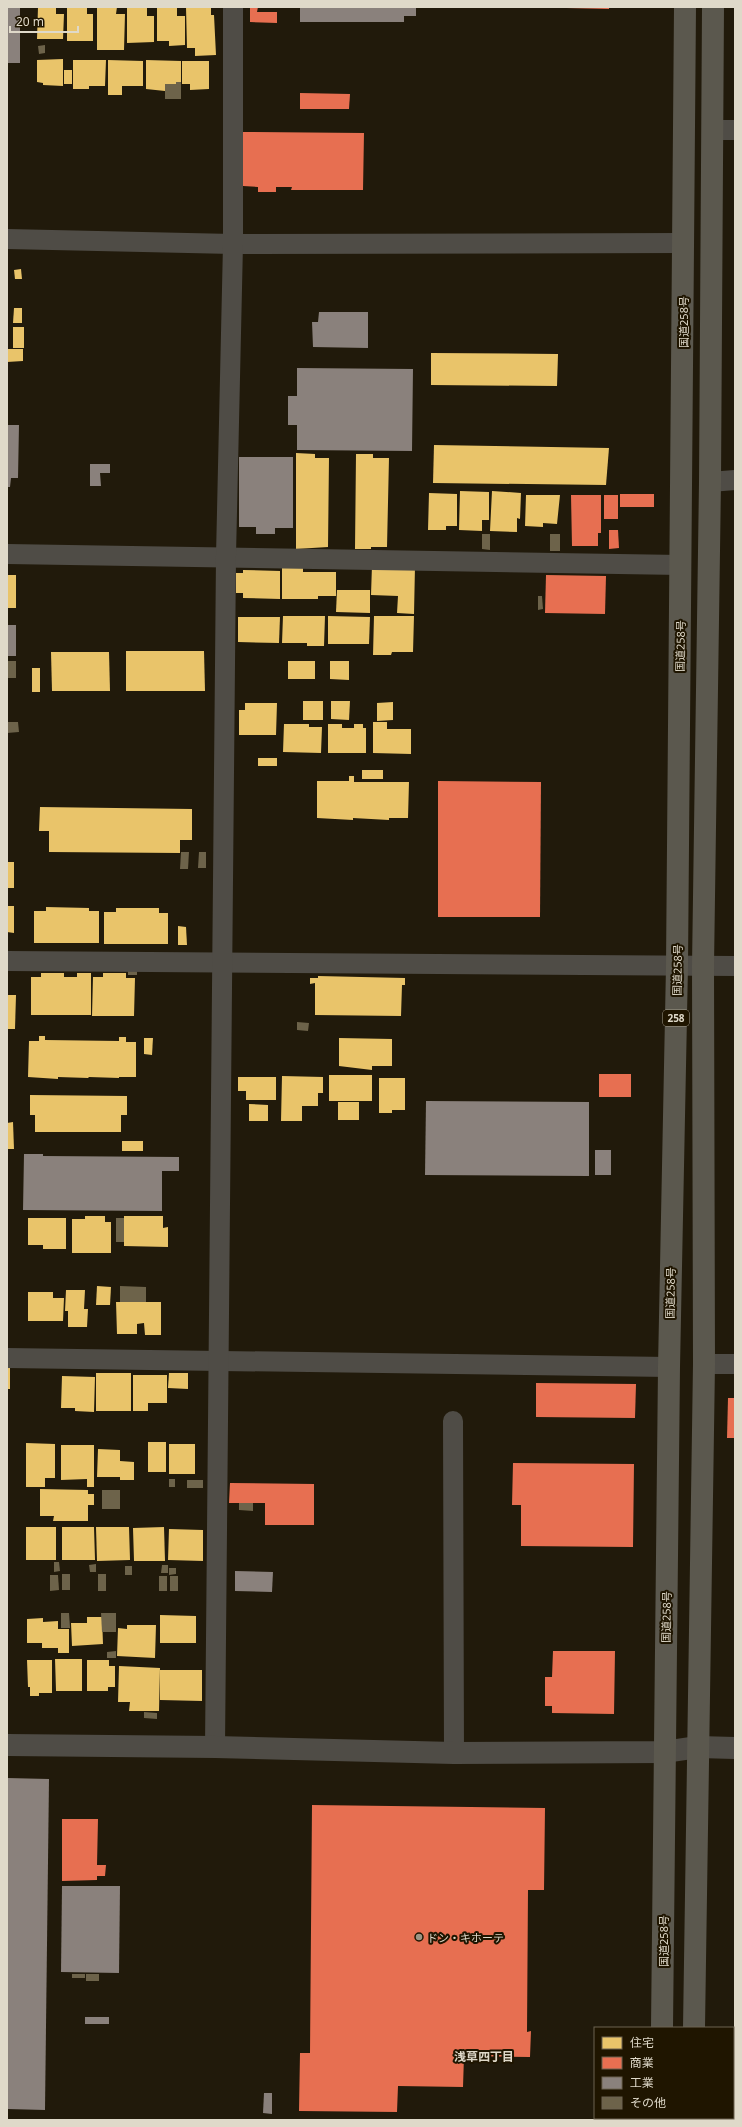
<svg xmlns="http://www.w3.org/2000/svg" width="742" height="2127" viewBox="0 0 742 2127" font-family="'Noto Sans','Noto Sans JP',sans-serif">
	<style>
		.homes { fill: #e9c46a }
		.shops { fill: #e76f51 }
		.industry { fill: #8a817c }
		.building { fill: #6d634a }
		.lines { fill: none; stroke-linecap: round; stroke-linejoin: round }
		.minor { stroke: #4f4c46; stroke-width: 20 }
		.tertiary { stroke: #4f4c46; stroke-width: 22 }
		.trunk { stroke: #5b584e; stroke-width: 22 }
		.poi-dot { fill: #9c9686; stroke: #1f1500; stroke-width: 1.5 }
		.labels { text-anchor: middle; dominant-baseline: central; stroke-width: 4; stroke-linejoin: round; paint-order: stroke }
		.shield { fill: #1f1500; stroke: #a59e8d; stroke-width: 1 }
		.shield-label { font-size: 10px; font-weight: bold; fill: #dfd9c9 }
		.street-label { font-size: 11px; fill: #dfd9c9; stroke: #1f1500 }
		.poi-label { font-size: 11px; fill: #dfd9c9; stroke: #1f1500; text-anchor: start }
		.neighbourhood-label { font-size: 12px; font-weight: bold; fill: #dfd9c9; stroke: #1f1500 }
	</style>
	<rect width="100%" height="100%" fill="#211a0b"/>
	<!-- homes -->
	<g class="homes">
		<path d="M38,7H56V14H64L63,39H37Z"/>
		<path d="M67,7H87V14H93V41H67Z"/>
		<path d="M97,7H117L116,14H125L124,50H97Z"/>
		<path d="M127,7H147V16H154V42L127,43Z"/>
		<path d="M157,7H177V16H185V45L169,46V41H157Z"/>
		<path d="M186,7H211V15H214L216,55L195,56V48H187Z"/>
		<path d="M63,59V86L43,85V83L37,82V60Z"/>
		<path d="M73,60H106L105,86H89V89H73Z"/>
		<path d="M108,60L143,61V86H122V95H108Z"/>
		<path d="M146,60L181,61V82H176V84H165V91L146,89Z"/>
		<path d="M182,61H209V89L190,90V84H182Z"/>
		<rect x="64" y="70" width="8" height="14"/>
		<path d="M21,269L22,279H15L14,270Z"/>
		<path d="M14,308H22V323H13Z"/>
		<rect x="13" y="327" width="11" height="21"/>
		<path d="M7,349H23V361L7,362Z"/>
		<path d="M431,353L558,354L557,386L431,385Z"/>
		<path d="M434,445L609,448L606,485L433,483Z"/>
		<path d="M296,453L315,454V458H329L328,547L296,549Z"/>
		<path d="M356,454H373V458H389L387,547H371V549H355Z"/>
		<path d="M460,491L489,492V520H482V531L459,530Z"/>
		<path d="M492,491L521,493L520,519L517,518V532L490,531Z"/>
		<path d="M429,493L457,494V526H446V530H428Z"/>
		<path d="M526,495H560L557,524L543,523V527L525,526Z"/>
		<path d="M282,563L303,564V572H336V596H318V599H282Z"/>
		<path d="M372,565L415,566L414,614L397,613L398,596L371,595Z"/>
		<path d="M243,570L280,571V599L243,598V593H236V573H243Z"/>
		<rect x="7" y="575" width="9" height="33"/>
		<path d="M337,590H370V613L336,612Z"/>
		<path d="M283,616H325L324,646H307V643H282Z"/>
		<path d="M328,616L370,617L369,644H328Z"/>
		<path d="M374,616H414L413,652H392L391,655H373Z"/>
		<path d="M238,617H280L279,643L238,642Z"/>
		<path d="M126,651H204L205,691H126Z"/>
		<path d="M51,652H109L110,691H52Z"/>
		<rect x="288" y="661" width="27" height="18"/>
		<path d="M330,661H349V680L330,679Z"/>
		<rect x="32" y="668" width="8" height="24"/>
		<rect x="303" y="701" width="20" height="19"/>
		<path d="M331,701H350L349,720L331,719Z"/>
		<path d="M393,702V720L377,721V703Z"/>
		<path d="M245,703H277L276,735H239V710H245Z"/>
		<path d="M373,722H387V729H411V754L373,753Z"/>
		<path d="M284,724H309V727H322L321,753L283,752Z"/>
		<path d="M328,724H342V728H354V724H363V728H366V753H328Z"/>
		<rect x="258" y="758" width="19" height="8"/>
		<rect x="362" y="770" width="21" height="9"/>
		<path d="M349,776H354V782H409L408,818H389V820L353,818V820L317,818V781H349Z"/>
		<path d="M40,807L192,809V840H180V853L49,852V831H39Z"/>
		<rect x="7" y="862" width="7" height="26"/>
		<path d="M7,906H14V933L7,932Z"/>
		<path d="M46,907L89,908V911H99V943H34V911H46Z"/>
		<path d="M116,908H159V913H168V944H104V912H116Z"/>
		<path d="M178,926L186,927L187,945H178Z"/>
		<path d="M41,973H64V977H77V973H91V1015H31V977H41Z"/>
		<path d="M103,973H126V978H135L134,1016H92L93,977H103Z"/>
		<path d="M318,976L405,978V985H402L401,1016L315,1015V983L310,984V978H318Z"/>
		<path d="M7,995H16L15,1029H7Z"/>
		<path d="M39,1036H45V1040L119,1041V1037H126V1042H136V1077H119V1078L89,1077L88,1078L58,1077V1079L28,1077L29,1041H39Z"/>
		<path d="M144,1038H153L152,1055L144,1054Z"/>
		<path d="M339,1038L392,1039V1066H372V1070L339,1066Z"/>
		<rect x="329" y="1075" width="43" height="26"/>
		<path d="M282,1076L323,1077V1093H318V1106H302V1121H281Z"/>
		<path d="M238,1077H276V1100H246V1091H238Z"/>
		<path d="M379,1078H405V1110H392V1113H379Z"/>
		<path d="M30,1095L127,1096V1115H121V1132H35V1115H30Z"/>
		<rect x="338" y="1102" width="21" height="18"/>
		<path d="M249,1104L268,1105V1121H249Z"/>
		<path d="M13,1122L14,1149H7V1123Z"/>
		<rect x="122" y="1141" width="21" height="10"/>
		<path d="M85,1216H105V1222H111V1253H72V1219H85Z"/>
		<path d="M124,1216H163V1228L168,1227V1247L124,1246Z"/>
		<path d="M28,1218H66V1249H43V1245H28Z"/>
		<path d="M97,1286L111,1287L110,1305H96Z"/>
		<path d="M66,1290H85L84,1309H88L87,1327H68V1311H65Z"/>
		<path d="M28,1292H53V1298H64L63,1321H28Z"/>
		<path d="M116,1302H161V1335H145L144,1323L137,1324V1334H117Z"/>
		<rect x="7" y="1367" width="3" height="22"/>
		<rect x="96" y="1373" width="35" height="38"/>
		<path d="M169,1373H188V1389L168,1388Z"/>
		<path d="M133,1375H167V1403H148V1411H133Z"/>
		<path d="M62,1376L95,1377L94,1412L75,1411V1408H61Z"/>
		<rect x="148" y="1442" width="18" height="30"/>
		<path d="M26,1443L55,1444V1478H45V1487H26Z"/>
		<rect x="169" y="1444" width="26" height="30"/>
		<path d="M61,1445H94V1487H87V1479L61,1480Z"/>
		<path d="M98,1449L120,1450V1461L134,1462V1480H120V1477H97Z"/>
		<path d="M40,1489L88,1490V1494H94V1505H88V1521H53L54,1516H40Z"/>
		<rect x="26" y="1527" width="30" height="33"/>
		<path d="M62,1527H94L95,1560H62Z"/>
		<path d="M96,1527H129L130,1560L97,1561Z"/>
		<path d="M164,1527L165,1561H134L133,1528Z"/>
		<path d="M169,1529L203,1530V1561L168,1560Z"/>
		<path d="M160,1615L196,1616V1643H160Z"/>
		<path d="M87,1617H102L103,1644L72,1646L71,1623H87Z"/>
		<path d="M43,1618V1622L58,1621V1629H69V1653H58V1648H42V1643H27V1619Z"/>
		<path d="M127,1625H156L155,1658L117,1656L118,1628L127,1629Z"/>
		<path d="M55,1659H82V1691H56Z"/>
		<path d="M27,1660H52V1693H39V1696H30V1687H28Z"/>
		<path d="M87,1660H109V1666H115V1687H108V1691H87Z"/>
		<path d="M119,1666L160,1668L159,1711H129L130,1702H118Z"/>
		<path d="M160,1670H202V1701L160,1700Z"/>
	</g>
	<!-- shops -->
	<g class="shops">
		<path d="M250,7H258L257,12H277V23L250,22Z"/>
		<path d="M566,7H609V9L566,8Z"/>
		<path d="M300,93L350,94L349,109H300Z"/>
		<path d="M243,132L364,133L363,190H291L292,187H276V192H258V187L243,186Z"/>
		<rect x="620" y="494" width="34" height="13"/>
		<path d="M571,495H601V533H598V546H572Z"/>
		<rect x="604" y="495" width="14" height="24"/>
		<path d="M609,530H618L619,548L609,549Z"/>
		<path d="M546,575L606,576L605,614L545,613Z"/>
		<path d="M438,781L541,782L540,917H438Z"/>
		<rect x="599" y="1074" width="32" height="23"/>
		<path d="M536,1383L636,1384L635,1418L536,1417Z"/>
		<path d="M728,1398H735V1438H727Z"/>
		<path d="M513,1463L634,1464L633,1547L521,1546V1505H512Z"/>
		<path d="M230,1483L314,1484V1525H265V1503H229Z"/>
		<path d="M553,1651H615L614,1714L552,1713V1706H545V1677H552Z"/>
		<path d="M312,1805L545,1808L544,1890H528L527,2032L531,2031L530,2057L464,2056L463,2087L398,2086L397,2112L299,2111L300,2053H310Z"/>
		<path d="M62,1819H98L97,1865H106L105,1876H97V1880L62,1881Z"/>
	</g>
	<!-- industry -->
	<g class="industry">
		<rect x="7" y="7" width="13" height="56"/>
		<path d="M300,7H416V16H404V22H300Z"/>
		<path d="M319,312H368V348L313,347L312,322H318Z"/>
		<path d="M297,368L413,369L412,451L297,450V425H288V396H297Z"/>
		<path d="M7,425H19L18,478H11L10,487H7Z"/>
		<path d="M239,457H293V528H275V534H256V527H239Z"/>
		<path d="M90,464H110V473H100L101,486H90Z"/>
		<rect x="7" y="625" width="9" height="31"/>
		<path d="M426,1101L589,1102V1176L425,1175Z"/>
		<rect x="595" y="1150" width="16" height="25"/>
		<path d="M24,1154H43V1156L179,1157V1171H162V1211L23,1210Z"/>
		<path d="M235,1571L273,1572L272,1592L235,1591Z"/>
		<path d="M7,1778L49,1779L45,2110L7,2109Z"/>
		<path d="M62,1886H120L119,1973L61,1972Z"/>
		<rect x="85" y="2017" width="24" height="7"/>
		<path d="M264,2093H272V2114L263,2113Z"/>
	</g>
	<!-- building -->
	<g class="building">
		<path d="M45,45V53L39,54L38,46Z"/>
		<path d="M176,82H181V99H165V84H176Z"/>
		<path d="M482,534H490V550L482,549Z"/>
		<rect x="550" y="534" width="10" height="17"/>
		<path d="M538,596H542L543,609L538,610Z"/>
		<rect x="7" y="661" width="9" height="17"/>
		<path d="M7,722H18L19,732L7,733Z"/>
		<path d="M181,852H189L188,869H180Z"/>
		<path d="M199,852H206V868H198Z"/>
		<rect x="128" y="969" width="9" height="6"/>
		<path d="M297,1022L309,1023L308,1031L297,1030Z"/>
		<rect x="116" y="1218" width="8" height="24"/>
		<path d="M120,1286L146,1287V1302H120Z"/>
		<rect x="169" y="1479" width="6" height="8"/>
		<rect x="187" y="1480" width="16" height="8"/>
		<rect x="102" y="1490" width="18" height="19"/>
		<path d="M239,1503H253V1511L239,1510Z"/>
		<path d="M54,1562H59L60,1571L54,1572Z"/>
		<path d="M96,1564V1572H90L89,1565Z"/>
		<path d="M162,1565H168V1573H161Z"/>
		<rect x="125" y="1566" width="7" height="9"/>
		<path d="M169,1568H176V1574L169,1575Z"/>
		<rect x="62" y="1574" width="8" height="16"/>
		<rect x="98" y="1574" width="8" height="17"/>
		<path d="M50,1575H58L59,1590L50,1591Z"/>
		<rect x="159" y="1576" width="8" height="15"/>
		<rect x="170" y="1576" width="8" height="15"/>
		<path d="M61,1613H69L70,1628H61Z"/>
		<path d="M101,1613H116V1632H102Z"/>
		<path d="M116,1651V1658H107V1652Z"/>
		<path d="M144,1712L157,1713V1719L144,1718Z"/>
		<rect x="72" y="1974" width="13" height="4"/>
		<rect x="86" y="1974" width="13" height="7"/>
	</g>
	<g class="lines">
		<!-- minor -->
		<g class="minor">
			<path d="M712,130H735"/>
			<path d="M7,239L233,244L683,243"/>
			<path d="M710,482L735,480"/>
			<path d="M7,554L681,565"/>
			<path d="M7,961L735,966"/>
			<path d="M7,1358L669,1367"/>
			<path d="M704,1364H735"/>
			<path d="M453,1421L454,1753"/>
			<path d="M215,1747L226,556L233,244V7"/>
		</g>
		<!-- tertiary -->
		<path class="tertiary" d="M7,1745L215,1747L454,1753L664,1752L698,1747L735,1748"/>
		<!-- trunk -->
		<g class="trunk">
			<path d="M662,2028L669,1367L677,966L685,7"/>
			<path d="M694,2028L704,1364L703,966L710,482L713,7"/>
			<path d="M661,2120V2118"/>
			<path d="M693,2120V2118"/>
		</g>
	</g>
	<!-- markers -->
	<circle class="poi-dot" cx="419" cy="1937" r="4"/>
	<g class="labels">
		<!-- shield labels -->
		<rect class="shield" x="663" y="1010" width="26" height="16" rx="3"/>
		<g class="shield-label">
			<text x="676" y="1018">258</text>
		</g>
		<!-- street labels -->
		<g class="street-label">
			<text transform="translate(683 322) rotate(-90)">国道258号</text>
			<text transform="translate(680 646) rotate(-89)">国道258号</text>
			<text transform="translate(677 970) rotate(-89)">国道258号</text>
			<text transform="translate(670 1293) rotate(-89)">国道258号</text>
			<text transform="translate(666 1617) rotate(-89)">国道258号</text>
			<text transform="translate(663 1941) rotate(-90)">国道258号</text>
		</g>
		<!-- poi labels -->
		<g class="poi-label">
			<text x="427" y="1937">ドン・キホーテ</text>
		</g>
		<!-- neighbourhood labels -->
		<g class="neighbourhood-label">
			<text x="484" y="2056">浅草四丁目</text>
		</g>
	</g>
	<!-- border -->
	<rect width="742" height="2127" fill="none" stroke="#dfd9c9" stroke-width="16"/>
	<!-- legend -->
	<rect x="594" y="2027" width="140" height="92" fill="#1f1500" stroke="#6c6350"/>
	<rect x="602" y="2037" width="20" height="12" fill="#e9c46a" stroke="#6c6350"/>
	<text x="630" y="2047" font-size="12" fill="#dfd9c9">住宅</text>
	<rect x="602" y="2057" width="20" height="12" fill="#e76f51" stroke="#6c6350"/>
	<text x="630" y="2067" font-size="12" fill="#dfd9c9">商業</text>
	<rect x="602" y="2077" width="20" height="12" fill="#8a817c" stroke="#6c6350"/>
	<text x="630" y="2087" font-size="12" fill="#dfd9c9">工業</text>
	<rect x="602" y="2097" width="20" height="12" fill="#6d634a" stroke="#6c6350"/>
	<text x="630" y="2107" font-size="12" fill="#dfd9c9">その他</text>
	<!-- scale -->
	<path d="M10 26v6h68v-6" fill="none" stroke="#dfd9c9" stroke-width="2"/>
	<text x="16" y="26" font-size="12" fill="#dfd9c9" stroke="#1f1500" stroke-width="3" paint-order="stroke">20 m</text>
</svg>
